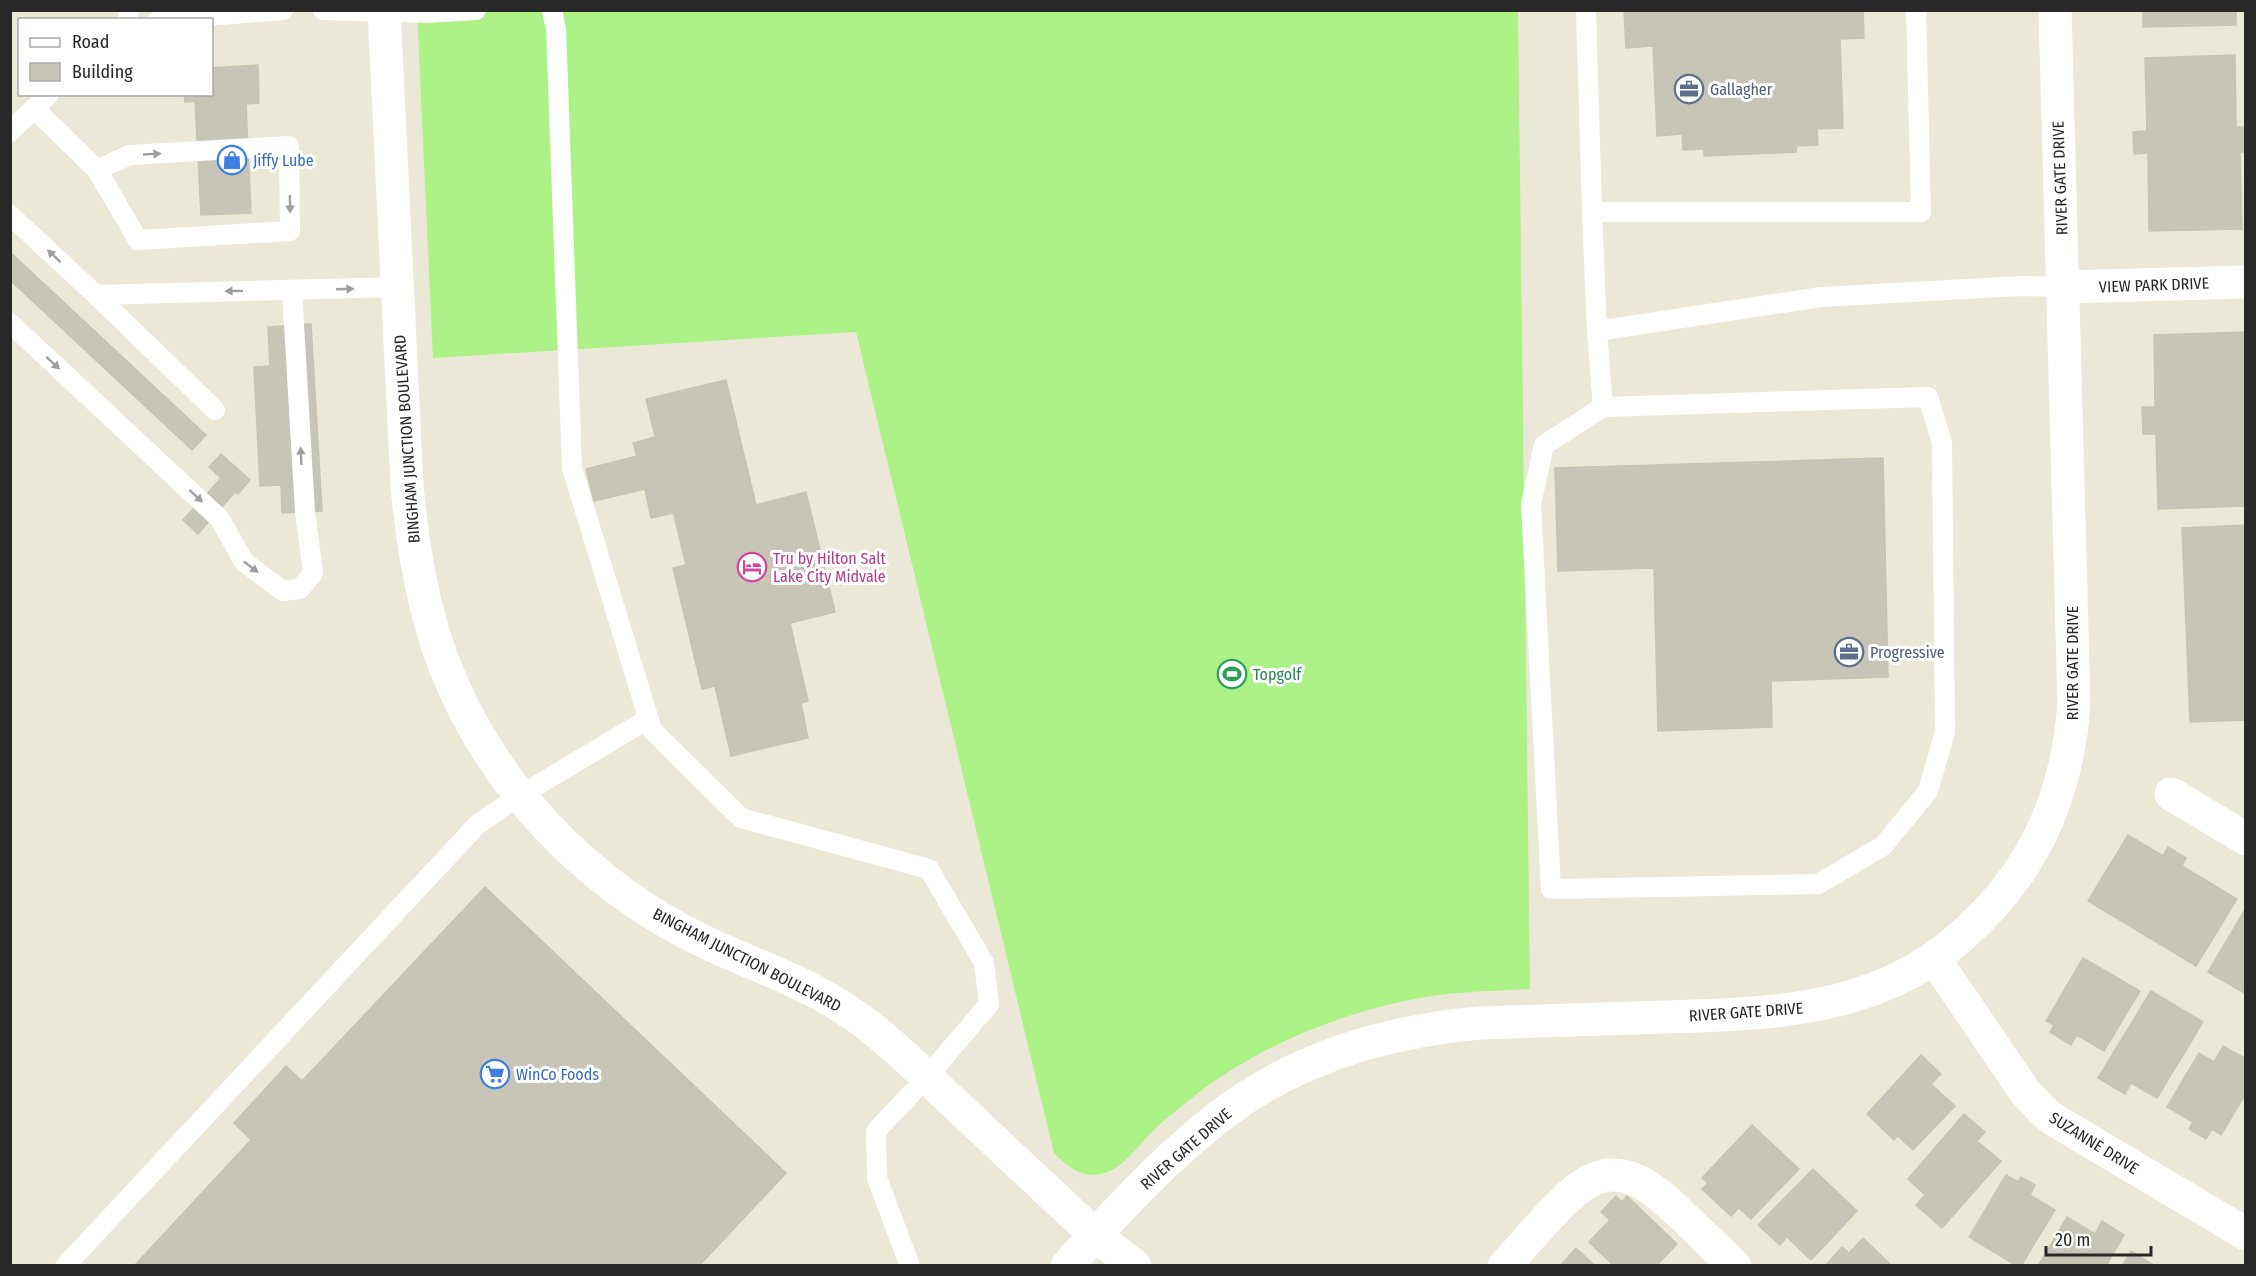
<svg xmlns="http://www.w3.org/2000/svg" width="2256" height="1276" viewBox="0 0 2256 1276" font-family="'Fira Sans Condensed',sans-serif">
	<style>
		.pitch { fill: #adf287 }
		.building { fill: #c7c4b8; stroke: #c7c4b1; stroke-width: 1.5 }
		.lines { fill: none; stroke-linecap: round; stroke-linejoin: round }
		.service { stroke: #fff; stroke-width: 20 }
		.minor { stroke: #fff; stroke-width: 33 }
		.tertiary { stroke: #fff; stroke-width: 33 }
		.oneway { fill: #9e9e9e }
		.labels { text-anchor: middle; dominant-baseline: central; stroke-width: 6; stroke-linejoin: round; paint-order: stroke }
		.service-label { font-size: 16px; fill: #4e5e75; stroke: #fff; text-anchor: start }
		.shop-label { font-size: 16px; fill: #366cbe; stroke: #fff; text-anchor: start }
		.street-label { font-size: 16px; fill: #282828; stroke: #fff }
		.hotel-label { font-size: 16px; fill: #b23c85; stroke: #fff; text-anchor: start }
		.leisure-label { font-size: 16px; fill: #27864d; stroke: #fff; text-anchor: start }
	</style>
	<rect width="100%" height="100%" fill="#ece8d7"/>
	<!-- pitch -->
	<path class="pitch" d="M417,11H1518L1530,989C1500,991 1469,991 1439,995C1354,1007 1267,1041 1198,1093C1185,1103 1172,1114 1159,1125C1142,1140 1125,1169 1101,1174C1080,1178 1067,1166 1054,1153L856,332L433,358Z"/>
	<!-- building -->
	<g class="building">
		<path d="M1624,10H1863L1864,38L1840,39L1843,128L1817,129L1818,145L1797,146L1796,152L1704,156V149L1683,150L1682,134L1657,136L1653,46L1626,48Z"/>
		<path d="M2143,10H2236V25L2143,27Z"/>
		<path d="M2235,55L2236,127H2246V152H2240L2242,229L2149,231L2148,153L2134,154L2133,132L2147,131L2145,58Z"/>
		<path d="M258,65L259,103L246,104L251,213L201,215L195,101L185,102L184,94H212V68Z"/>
		<path d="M10,252L206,435L192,450L10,280Z"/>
		<path d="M311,324L322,511L282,513L281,485L260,486L254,367L270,366L268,327Z"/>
		<path d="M2246,332V506L2158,509L2156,434H2143L2142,407H2155L2154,335Z"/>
		<path d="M726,380L756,505L806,492L835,612L790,623L808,701L801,703L808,738L731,756L715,686L702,689L673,568L686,565L646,399Z"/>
		<path d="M655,437L673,513L651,518L645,489L594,501L586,469L637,456L633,443Z"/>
		<path d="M221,454L250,480L238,494L235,492L198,534L183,520L221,478L209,467Z"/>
		<path d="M1883,458L1888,677L1771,681L1772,727L1658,731L1654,568L1558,571L1555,468Z"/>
		<path d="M2246,525V720L2190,722L2182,528Z"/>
		<path d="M2128,835L2163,856L2168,847L2186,858L2182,866L2237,899L2196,966L2088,901Z"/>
		<path d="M485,887L786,1173L699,1266H134L251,1140L234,1123L286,1066L302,1081Z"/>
		<path d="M2246,908V994L2208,972Z"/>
		<path d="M2083,958L2140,991L2104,1051L2077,1035L2071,1045L2050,1032L2054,1025L2046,1021Z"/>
		<path d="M2151,991L2203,1022L2157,1098L2131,1083L2125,1094L2098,1078Z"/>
		<path d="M2223,1046L2246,1059V1093L2221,1135L2212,1129L2206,1139L2189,1129L2193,1122L2167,1107L2199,1053L2214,1062Z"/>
		<path d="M1921,1055L1941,1074L1931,1084L1955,1106L1913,1150L1898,1136L1894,1140L1867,1114Z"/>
		<path d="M1964,1114L1985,1132L1977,1141L2001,1161L1942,1228L1916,1205L1925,1195L1908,1179Z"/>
		<path d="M1752,1125L1799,1169L1751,1219L1739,1208L1731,1216L1702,1189L1708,1183L1702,1178Z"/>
		<path d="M1813,1169L1857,1211L1811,1260L1787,1237L1780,1245L1758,1225Z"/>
		<path d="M2006,1175L2018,1182L2021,1177L2035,1185L2030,1195L2055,1210L2021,1266H2017L1969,1237Z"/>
		<path d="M1616,1196L1622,1202L1627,1196L1677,1244L1656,1266H1614L1589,1242L1610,1220L1601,1212Z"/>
		<path d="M2067,1217L2095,1234L2102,1221L2124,1235L2106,1266H2038Z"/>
		<path d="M1863,1238L1892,1266H1825L1842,1247L1849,1253Z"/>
		<path d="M1576,1248L1595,1266H1560Z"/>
		<path d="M2131,1251L2155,1266H2122Z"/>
	</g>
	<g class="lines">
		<!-- service -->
		<g class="service">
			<path d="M128,10L129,20"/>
			<path d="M323,10L427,13L476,10"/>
			<path d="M552,10L556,29L572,468L652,730L741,818L929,869L984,963L989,1004L927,1077L876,1131L877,1178L910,1266"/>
			<path d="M1586,10L1592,212"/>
			<path d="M1916,10L1921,212H1592L1597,331L1821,297L2020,286L2063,287"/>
			<path d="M158,20L283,10"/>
			<path d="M34,108L97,170L138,240L290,231L289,146L129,155L97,170"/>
			<path d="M10,132L49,94"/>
			<path d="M10,215L96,295L398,287"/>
			<path d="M96,295L215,410"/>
			<path d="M10,323L220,519L244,562L283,591L300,589L313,573L305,512L292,290"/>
			<path d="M1597,331L1603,407L1928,397L1942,443L1945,732L1928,791L1883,846L1818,884L1551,889L1531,504L1544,445L1603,407"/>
			<path d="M65,1266L478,824L519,796L648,719"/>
		</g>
		<!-- minor -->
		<g class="minor">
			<path d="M2063,287L2246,282"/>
			<path d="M2171,794L2246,839"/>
			<path d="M1934,958L2025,1092L2044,1112L2056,1121L2246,1234"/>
			<path d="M1095,1235L1135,1266"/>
			<path d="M1504,1266C1527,1242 1549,1213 1574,1192C1618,1154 1652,1187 1685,1218C1701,1234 1718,1250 1735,1266"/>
		</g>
		<!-- tertiary -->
		<g class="tertiary">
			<path d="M384,10L407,486C412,540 420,592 437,644C478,767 568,868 681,930C734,959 793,975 845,1009C885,1035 919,1070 954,1103C1001,1147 1048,1191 1095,1235"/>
			<path d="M1067,1266C1116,1212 1166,1157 1224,1113C1298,1057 1389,1031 1480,1023C1542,1021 1604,1019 1666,1017C1804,1013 1909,1008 2004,892C2048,838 2069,773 2074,704L2055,10"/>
		</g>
	</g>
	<!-- one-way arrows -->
	<defs><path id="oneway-solid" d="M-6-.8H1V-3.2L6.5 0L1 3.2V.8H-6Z" transform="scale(1.5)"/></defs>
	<g class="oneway">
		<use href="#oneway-solid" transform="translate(152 154) rotate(-3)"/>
		<use href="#oneway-solid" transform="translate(290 204) rotate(89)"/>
		<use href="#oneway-solid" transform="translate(54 256) rotate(-137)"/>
		<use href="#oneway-solid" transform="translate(345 289) rotate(-2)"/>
		<use href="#oneway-solid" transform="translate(234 291) rotate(179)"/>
		<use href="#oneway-solid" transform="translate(53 363) rotate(43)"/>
		<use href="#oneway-solid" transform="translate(301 456) rotate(-93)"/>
		<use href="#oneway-solid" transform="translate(196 496) rotate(43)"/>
		<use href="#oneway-solid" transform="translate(251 567) rotate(38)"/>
	</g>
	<!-- icons -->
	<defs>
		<g id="office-ring" transform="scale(1.5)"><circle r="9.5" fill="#fff" stroke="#5c6f8a" stroke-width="1.5"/><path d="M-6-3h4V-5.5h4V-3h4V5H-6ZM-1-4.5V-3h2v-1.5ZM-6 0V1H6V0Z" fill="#5c6f8a"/></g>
		<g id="shop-ring" transform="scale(1.5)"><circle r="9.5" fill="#fff" stroke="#3f7fe0" stroke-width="1.5"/><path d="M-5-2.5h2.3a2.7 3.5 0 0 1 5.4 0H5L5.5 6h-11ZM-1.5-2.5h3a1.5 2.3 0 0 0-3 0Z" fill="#3f7fe0"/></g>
		<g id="hotel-ring" transform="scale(1.5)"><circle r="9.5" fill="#fff" stroke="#d1479c" stroke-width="1.5"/><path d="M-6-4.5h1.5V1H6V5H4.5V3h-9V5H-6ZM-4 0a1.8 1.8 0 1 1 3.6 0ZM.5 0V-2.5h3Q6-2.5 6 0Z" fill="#d1479c"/></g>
		<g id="stadium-ring" transform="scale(1.5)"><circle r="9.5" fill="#fff" stroke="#2e9e5b" stroke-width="1.5"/><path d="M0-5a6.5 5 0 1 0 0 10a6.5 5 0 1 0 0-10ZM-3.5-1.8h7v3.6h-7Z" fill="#2e9e5b"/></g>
		<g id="supermarket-ring" transform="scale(1.5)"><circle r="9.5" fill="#fff" stroke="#3f7fe0" stroke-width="1.5"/><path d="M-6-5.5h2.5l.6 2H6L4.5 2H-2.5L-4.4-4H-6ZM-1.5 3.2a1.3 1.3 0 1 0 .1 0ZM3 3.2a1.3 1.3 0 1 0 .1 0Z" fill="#3f7fe0"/></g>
	</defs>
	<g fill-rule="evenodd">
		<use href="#office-ring" x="1689" y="89"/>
		<use href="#shop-ring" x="232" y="160"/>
		<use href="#hotel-ring" x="752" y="567"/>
		<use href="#office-ring" x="1849" y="652"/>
		<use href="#stadium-ring" x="1232" y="674"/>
		<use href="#supermarket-ring" x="495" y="1074"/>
	</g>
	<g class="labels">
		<!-- service labels -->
		<g class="service-label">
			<text x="1710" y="89">Gallagher</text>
			<text x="1870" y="652">Progressive</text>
		</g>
		<!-- shop labels -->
		<g class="shop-label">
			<text x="253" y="160">Jiffy Lube</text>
			<text x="516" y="1074">WinCo Foods</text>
		</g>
		<!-- street labels -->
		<g class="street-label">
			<text transform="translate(2060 178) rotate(-92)">RIVER GATE DRIVE</text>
			<text transform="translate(2154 285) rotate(-2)">VIEW PARK DRIVE</text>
			<text transform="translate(407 439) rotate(-94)">BINGHAM JUNCTION BOULEVARD</text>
			<text transform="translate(2072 663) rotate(-90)">RIVER GATE DRIVE</text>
			<text transform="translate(747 960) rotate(27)">BINGHAM JUNCTION BOULEVARD</text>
			<text transform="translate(1746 1012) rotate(-4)">RIVER GATE DRIVE</text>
			<text transform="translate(2094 1143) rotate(32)">SUZANNE DRIVE</text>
			<text transform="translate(1186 1149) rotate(-41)">RIVER GATE DRIVE</text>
		</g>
		<!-- hotel labels -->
		<g class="hotel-label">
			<text x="773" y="558">Tru by Hilton Salt<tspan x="773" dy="18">Lake City Midvale</tspan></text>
		</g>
		<!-- leisure labels -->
		<g class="leisure-label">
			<text x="1253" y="674">Topgolf</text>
		</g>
	</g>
	<!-- border -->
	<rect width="2256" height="1276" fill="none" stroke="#282828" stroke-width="24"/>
	<!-- legend -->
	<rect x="18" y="18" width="195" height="78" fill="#ffffff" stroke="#a9a9a9" stroke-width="1.5"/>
	<rect x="30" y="38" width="30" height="9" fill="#ffffff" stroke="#a9a9a9" stroke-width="1.5"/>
	<text x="72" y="48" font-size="18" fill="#282828">Road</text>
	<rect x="30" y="63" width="30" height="18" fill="#c7c4b8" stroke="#a9a9a9" stroke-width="1.5"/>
	<text x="72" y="78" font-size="18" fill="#282828">Building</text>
	<!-- scale -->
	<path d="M2046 1246v9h105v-9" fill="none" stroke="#282828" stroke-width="3"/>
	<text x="2055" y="1246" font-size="18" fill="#282828" stroke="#ffffff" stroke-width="4.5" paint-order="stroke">20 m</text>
</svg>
